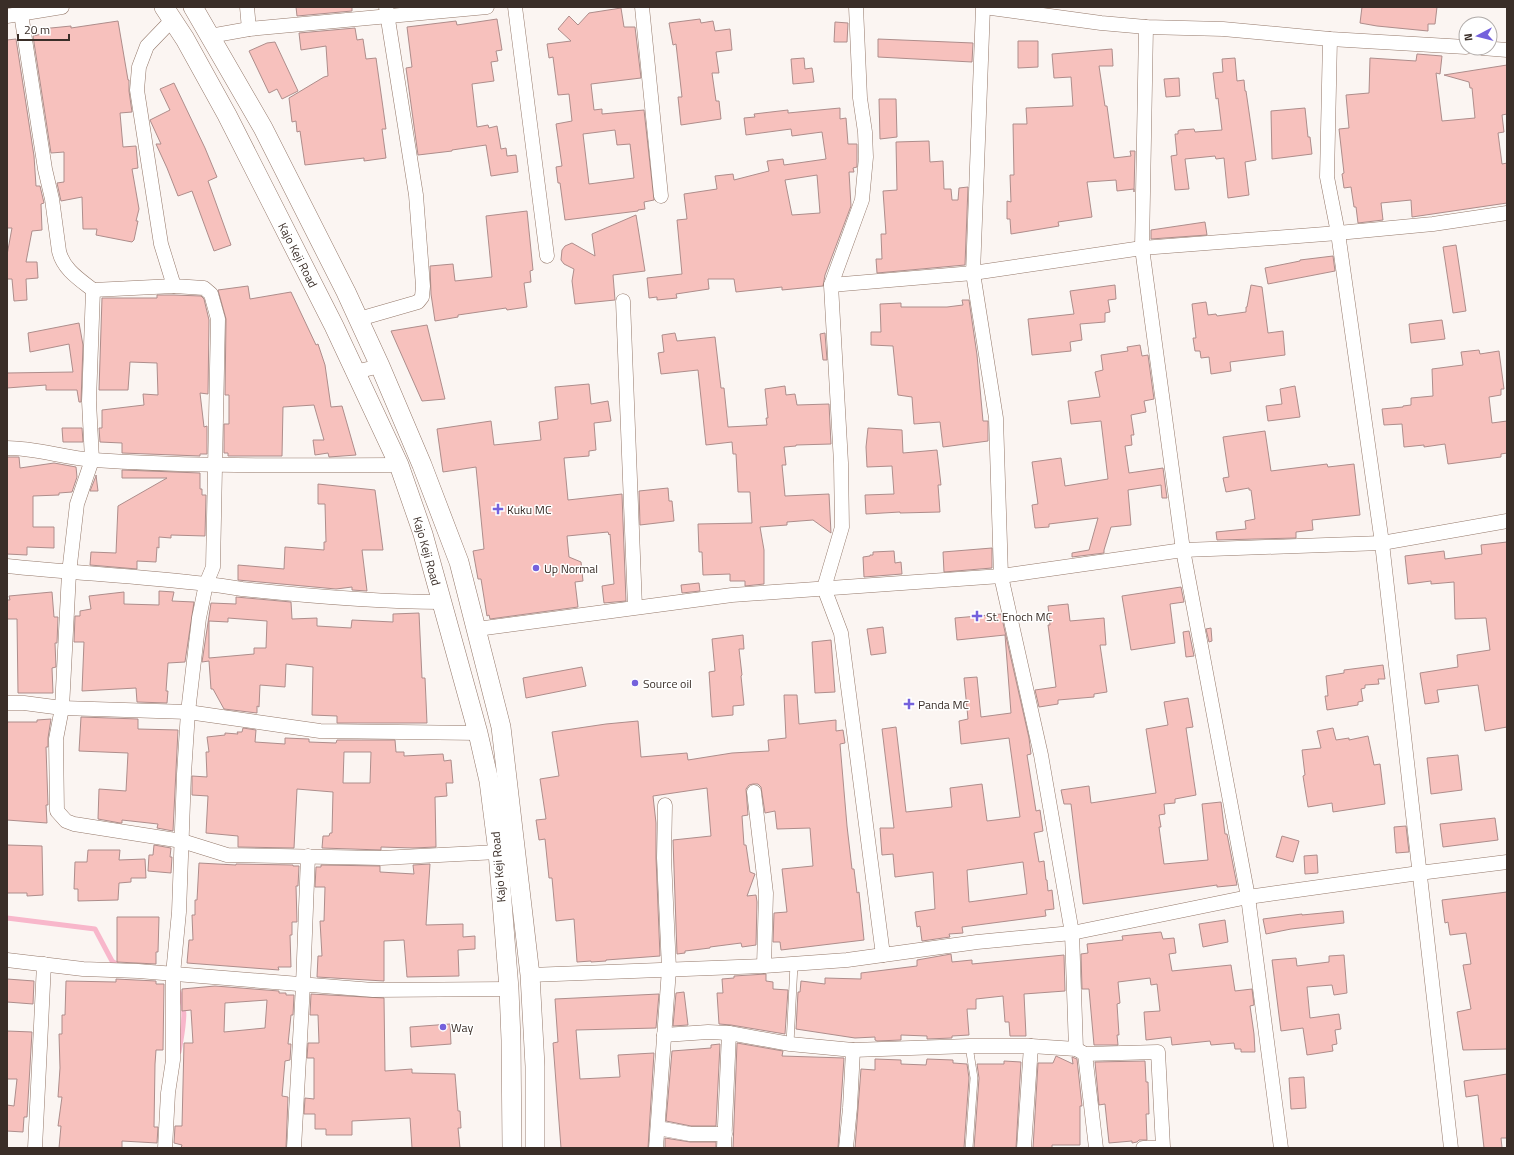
<svg xmlns="http://www.w3.org/2000/svg" width="1514" height="1155" viewBox="0 0 1514 1155" font-family="'Titillium Web',sans-serif">
	<style>
		.lines { fill: none; stroke-linecap: round; stroke-linejoin: round }
		.stream { stroke: #f8b7cb; stroke-width: 5 }
		.building { fill: #f7c1bd; stroke: #ae8d8b; fill-rule: evenodd }
		.lane-casing { stroke: #95796b; stroke-width: 8 }
		.street-casing { stroke: #95796b; stroke-width: 15 }
		.secondary-casing { stroke: #95796b; stroke-width: 20 }
		.lane { stroke: #fff; stroke-width: 7 }
		.street { stroke: #fff; stroke-width: 14 }
		.secondary { stroke: #fff; stroke-width: 19 }
		.poi-dot { fill: #7461dc; stroke: #fff; stroke-width: 1.5 }
		.labels { text-anchor: middle; dominant-baseline: central; stroke-width: 3; stroke-linejoin: round; paint-order: stroke }
		.street-label { font-size: 12px; fill: #3a2e28; stroke: #fff }
		.poi-label { font-size: 12px; fill: #3a2e28; stroke: #fff; text-anchor: start }
	</style>
	<rect width="100%" height="100%" fill="#fbf5f2"/>
	<g class="lines">
		<!-- stream -->
		<g class="stream">
			<path d="M7,918L95,929L112,961L120,966"/>
			<path d="M175,987C190,1003 182,1032 179,1052"/>
		</g>
	</g>
	<!-- building -->
	<g class="building">
		<path d="M296,7H352V11L297,16Z"/>
		<path d="M1362,7H1437L1435,24H1428V31L1377,26L1360,23Z"/>
		<path d="M621,8L624,27H635L641,78L591,84L594,110L602,109V114L644,110L654,200L644,202L645,209L638,210V211L565,220L560,183H558L556,167L562,166L556,124L572,121L569,94L558,95L553,57L549,58L547,44L571,41L558,29L569,16L578,25L589,13ZM615,130L617,145L630,144L634,178L589,184L583,134Z"/>
		<path d="M497,19L502,50L496,51L498,61L491,62L494,81L472,84L477,127L488,125L489,128L497,126L501,149L506,148L507,156L516,155L518,172L491,176L486,145L452,150V151L418,155L406,68L412,67L407,27L456,21L457,25Z"/>
		<path d="M700,19L701,23L713,21L715,31L730,29L732,50L716,52L719,73H712L716,101H719L721,119L681,125L678,97H682L676,44L673,45L669,23Z"/>
		<path d="M118,21L128,80H129V91L132,112L120,113L123,147L136,146L138,168L132,169L139,209L136,221H138L134,240L132,242L96,235L97,229H83L82,197L61,201L57,183L64,182V152L51,153L33,36L42,34L41,29L71,26V28Z"/>
		<path d="M835,22L848,23L847,42H834Z"/>
		<path d="M355,28L357,40L363,39L366,59L376,58L386,129H382L386,158L364,161V158L305,165L300,131L297,132L296,121L292,122L289,98L324,77L328,76L326,46L301,50L299,33Z"/>
		<path d="M16,39L34,156L36,186H40L44,203L41,204L42,230L32,231L26,262H37L38,278L26,279L27,300L14,301L12,279H7V255L12,228H7V40Z"/>
		<path d="M878,39L973,43L972,62L878,57Z"/>
		<path d="M1018,41H1038V67L1018,68Z"/>
		<path d="M275,42L298,91L282,99L277,89L269,93L249,51L267,43Z"/>
		<path d="M1112,49L1113,66H1099L1105,106H1107L1114,158L1131,156L1130,151H1135L1134,192V189L1117,191L1116,180L1087,182L1092,217L1058,222L1059,226L1011,234L1010,219H1007V201L1011,202L1010,175H1014L1013,124H1027L1026,108L1073,106L1071,77L1054,78L1052,54Z"/>
		<path d="M1417,54L1442,56L1440,74L1436,73L1442,121L1475,118L1472,88H1470L1469,82L1444,75L1507,65V114L1502,115L1504,132L1498,133L1502,164L1507,163V203L1412,217L1411,200L1381,203L1383,220L1358,223L1356,207H1354L1351,187L1344,188L1342,174L1344,173L1339,129L1349,128L1346,95L1369,93L1370,58L1416,61Z"/>
		<path d="M804,58L805,69L812,68L814,82L793,84L791,59Z"/>
		<path d="M1235,58L1237,81L1244,80L1245,91H1246L1256,160L1245,162L1249,195L1228,198L1224,158L1216,159L1215,156L1185,159L1189,189L1175,190L1171,156L1177,155L1175,134H1178V131L1180,130L1194,129L1195,132L1222,130L1218,98L1216,99L1213,73L1223,72L1222,59Z"/>
		<path d="M1179,78L1180,96L1166,97L1164,79Z"/>
		<path d="M174,83L205,148L217,177L208,181L231,245L214,251L192,191L178,196L167,168L156,144H161L150,120L170,110L160,89Z"/>
		<path d="M879,99H896L897,137L880,139Z"/>
		<path d="M840,108V119L846,118L848,144H857V167L853,168L854,172H849L851,206L825,275L823,286L782,290V287L736,292L734,279H708L709,289L676,294L677,298L657,300V297L649,298L647,278L682,274L677,220L687,219L684,194L717,189L715,176L733,174L734,180L769,171L767,161L783,159L784,165L826,159L822,132L792,136L791,129L746,135L744,118L755,117L754,114L788,110V113ZM817,175L820,213L792,215L785,180Z"/>
		<path d="M1305,108L1308,137H1310L1312,154L1272,159L1271,111Z"/>
		<path d="M929,141L930,162L943,161L944,189H951L952,200H958L959,188L968,187L965,265L877,273L876,259H882L881,234H886L883,191L897,190L896,142Z"/>
		<path d="M527,211L533,270L530,271L531,282L524,283L527,307L507,310L506,308L458,315V317L435,321L431,294L430,266L453,264L455,281L492,277L486,216Z"/>
		<path d="M636,215L645,271L613,275L615,300L575,304L572,281L574,269L564,264L561,260L562,250L565,246L572,243L595,256L592,234Z"/>
		<path d="M1205,222L1207,235L1151,239V230Z"/>
		<path d="M1456,245L1466,311L1453,313L1443,247Z"/>
		<path d="M1333,256L1335,271L1268,284L1265,268L1300,261V260Z"/>
		<path d="M1115,285L1116,299L1108,300L1110,312L1105,313V322L1080,324L1082,340L1070,342L1071,351L1032,355L1028,319L1074,314L1070,291Z"/>
		<path d="M1251,285L1262,287L1268,333L1283,331L1285,355L1230,362L1231,371L1211,374L1209,357L1201,358L1200,351H1195L1193,338H1196L1192,304L1206,302L1208,315L1216,314L1217,316L1246,312V307H1247Z"/>
		<path d="M248,286L250,299L291,292L316,345L318,344L325,365L331,407L342,406L356,455L329,457L328,453L315,455L313,440H324L314,405L283,407L282,456H228V453H224V424H229V395H225L226,319L218,290Z"/>
		<path d="M157,295H174L201,296L204,299L209,320L208,394L200,393L204,427L207,426V454H200V456L122,453V443L100,442L99,428H102V410L144,405L143,394L158,395L157,363L130,362L128,390H99L102,298H157Z"/>
		<path d="M962,300H969L977,355L983,421H988V441L943,447L940,422L914,424L912,397L898,395L893,346L871,345V332H881L880,304L901,303V307H947L963,305Z"/>
		<path d="M1442,320L1445,339L1411,343L1409,324Z"/>
		<path d="M79,323L83,345L81,402H79L77,390H46V385L7,388V373L73,372L69,344L30,352L28,333Z"/>
		<path d="M427,325L445,399L422,401L391,331Z"/>
		<path d="M675,333L677,341L715,337L721,388H724L728,427L767,425L766,418H768L765,389L785,386L786,395L795,394L797,405L829,404L831,444L796,445V446L784,447L786,465H782L785,496L829,494L831,533L813,520L787,522V525L760,527L764,550V584L745,586V581H730V574L703,575L702,552H699L698,524L752,523L750,492H738L736,454H733L732,442L706,445L698,370L661,374L658,353L664,352L662,335Z"/>
		<path d="M825,333L827,360H823L820,334Z"/>
		<path d="M1140,345L1142,356L1148,355L1154,399L1144,401L1146,412L1131,415L1134,435H1131L1132,445L1125,446L1129,473L1163,468L1167,498H1162L1161,485L1128,490L1131,525L1111,527L1104,550V553L1072,557V553L1089,550L1098,518L1049,524V527L1035,528L1032,505L1038,504L1032,462L1061,458L1065,486L1108,479L1101,421L1071,424L1068,401L1100,397L1095,372L1103,370L1101,355L1128,351L1127,347Z"/>
		<path d="M1479,350L1480,354L1499,351L1504,389H1501V395L1489,397L1492,423L1507,421V453L1501,454V457L1448,464L1445,444L1424,447V445L1404,447L1402,424L1384,425L1382,409L1403,407V406L1411,405V398L1433,396L1432,369L1463,365L1461,352Z"/>
		<path d="M589,384L591,404L608,401L611,421L594,423L596,450L589,451V456L564,458L568,500L622,494L626,601L604,603L602,586L614,584L610,534L609,535L608,532L567,536L569,557L581,562L583,581L575,582L578,607L490,619L489,615L487,616L481,579H478L473,551L484,549L476,467L443,472L437,429L491,421L494,445L541,440L539,422L558,419L555,387Z"/>
		<path d="M1295,386L1300,417L1268,421L1266,406L1282,404L1280,389Z"/>
		<path d="M62,428H82L83,442H63Z"/>
		<path d="M868,428L902,430L903,453L937,450L941,485H938L940,512L900,513V512L866,514L865,495L894,494L892,466L867,467L866,447Z"/>
		<path d="M1265,431L1271,471L1327,464L1328,467L1354,464L1360,515L1312,520L1313,530L1296,532V538L1217,540L1216,532L1246,529L1245,521L1255,519L1251,490H1249V488L1226,492L1223,478L1229,477L1223,437Z"/>
		<path d="M7,457H19L20,468L54,463L76,467L77,477L72,492L59,493V495L33,496V527H54V548L27,547V555L7,554Z"/>
		<path d="M122,470L200,473V489H202V495H206L205,536L171,535V538L159,537V548L157,547L156,562L137,561V569L90,565L91,552L116,553L118,506L167,478H122Z"/>
		<path d="M96,475L98,491H90L96,476Z"/>
		<path d="M318,484L375,490L383,550H362L367,591L352,590V587L336,589L238,580V565L284,569L285,547L324,550V542H326L325,504H318Z"/>
		<path d="M668,488L669,501H672L674,521L640,525L639,491Z"/>
		<path d="M1507,542V727L1485,731L1478,685L1437,690L1439,702L1425,704L1420,673L1458,667L1457,655L1490,650L1486,618L1455,619L1454,582L1431,584V581L1408,584L1405,556L1444,551L1445,559L1482,554L1481,545Z"/>
		<path d="M992,548V568L944,572L943,552Z"/>
		<path d="M894,551L895,563L901,562L902,574L864,577L863,557L870,556V555H873V552Z"/>
		<path d="M699,583L700,591L682,593L681,585Z"/>
		<path d="M1181,587L1184,602L1170,604L1175,643L1131,650L1122,596Z"/>
		<path d="M159,591L174,592L172,601L194,602L185,662L168,663L166,691H168L167,703L137,702L136,688L82,691L84,642H74L75,616H80V611L91,609L89,596L124,592V604L159,605Z"/>
		<path d="M52,592L54,617H58L57,643H55L56,667L52,668L53,693H18L17,619H7V600H10L9,596Z"/>
		<path d="M236,597L291,602L292,619L317,618V626L351,628L352,620L393,622V614L419,613L422,678H425L427,723H337V716L312,715L313,667L286,664L285,687L260,685L259,707L257,706V713L224,709L213,689H211L209,661L202,662L211,603L236,604ZM228,618L267,621L266,648H254V654L209,658V621L228,622Z"/>
		<path d="M1068,604L1070,621L1104,618L1106,645H1100L1107,692L1094,694V697L1058,700V704L1039,707L1035,690L1056,687L1048,625H1050L1048,606Z"/>
		<path d="M1001,614L1029,738L1031,754L1027,755L1036,811L1040,810L1043,831L1034,833L1039,862L1044,861L1046,880H1047L1048,891L1052,890L1054,909L1045,910L1046,916L962,927L963,933L949,934L950,937L922,941L920,926L917,927L915,912L935,909L933,872L895,877L893,854L882,855L880,828H894L882,729L896,727L906,812L952,807L950,788L982,784L987,821L1020,817L1009,738L961,744L959,721L968,719L964,678L977,677L981,717L1011,713L1005,635L957,640L955,618ZM1023,862L1027,894L969,902L967,870Z"/>
		<path d="M883,627L886,653L871,655L867,629Z"/>
		<path d="M1211,628L1212,641L1209,642L1206,629Z"/>
		<path d="M1189,631L1194,656L1186,657L1183,632Z"/>
		<path d="M743,635L744,649H739L742,675L741,676L744,705L733,706V715L712,717L709,672L715,671L712,639Z"/>
		<path d="M831,640L835,692L815,693L812,642Z"/>
		<path d="M1383,665L1385,679H1378L1379,684L1365,685V688L1361,689L1363,701L1358,702V705L1327,710L1325,696H1328L1326,676L1344,673V670Z"/>
		<path d="M582,667L586,686L526,698L523,678Z"/>
		<path d="M784,695H797L799,724L836,720V731L843,730L845,743L840,744L847,826L852,869H854L857,893L859,892L864,940L781,950L780,942H773L774,913L787,912L782,869L813,866L810,828L777,829L775,811L765,813L761,787L758,784H753L749,785L746,789L748,815L742,816L744,845H746L750,872L755,874L747,896L756,895L757,902L756,945L742,947L741,943L710,947V948L685,951V953L677,954L673,840L711,836L707,788L653,796L656,823V858L660,956L606,960V961L591,962V961L577,962L574,919L556,921L552,878H549L545,839L539,840L536,820L546,819L540,779L559,776L552,732L606,724L638,721L641,757L687,753L688,760L732,753L769,751L768,740L786,738Z"/>
		<path d="M1188,698L1193,727L1186,728L1196,795L1175,799V803L1164,804L1165,814L1159,815L1161,827H1159L1164,864L1208,860L1202,804L1221,802L1225,834H1227L1237,885L1217,887V885L1083,904L1071,804H1064L1061,790L1089,786L1091,803L1156,793L1146,729L1168,725L1164,702Z"/>
		<path d="M81,717L138,719V729L178,730L173,831L157,828L158,824L122,820V823H120L98,819L99,789L126,791L128,753L79,751Z"/>
		<path d="M51,719L48,738V747H46L48,805H46L47,823L7,820V722H37V720Z"/>
		<path d="M243,728L256,730L255,742L285,744V738L309,739V742L336,743L337,740H395L396,752H404V756L443,754L444,761L451,760L453,783H446L447,796L435,797L436,847L413,848L381,847V850L322,848L323,836H329L330,833H332L333,792L297,789L294,848L238,847V836L206,833L208,796L192,795V776L207,777L206,752H209L207,737L225,735V733L238,734L237,732H242ZM344,752H371L370,783H343Z"/>
		<path d="M1333,728L1336,740L1349,738V740L1368,736L1374,765L1380,764L1385,804L1333,812L1332,803L1308,807L1303,776L1305,775L1302,750L1321,748L1317,731Z"/>
		<path d="M1458,755L1462,790L1431,794L1427,758Z"/>
		<path d="M1495,818L1498,840L1443,847L1440,824Z"/>
		<path d="M1406,826L1409,852L1396,853L1394,827Z"/>
		<path d="M1282,836L1299,841L1293,862L1276,857Z"/>
		<path d="M7,845L42,846L43,895L27,896V893H7Z"/>
		<path d="M154,845L171,848L170,857H172L171,873L148,871L149,855H153Z"/>
		<path d="M88,850H120L119,860L145,859L146,878H131V882L119,883L118,900L78,901V889H74L75,862H87Z"/>
		<path d="M1317,855L1318,873L1305,874L1304,856Z"/>
		<path d="M199,863L236,865V864L293,865V866H299L298,886H296L297,922H292V935H290L291,967H278L279,970L187,963L189,940H193L192,915H195V900H197Z"/>
		<path d="M430,864L426,925L463,924V937L475,936V949L458,950L459,976L407,977L404,940L384,941V981L317,977L318,956H322L320,921H324L325,887H315L316,867H321V865L380,866V872L414,874L413,865Z"/>
		<path d="M1507,892V1049L1463,1050L1457,1012L1471,1009L1463,965L1471,964L1466,933L1450,935L1448,922L1445,923L1442,900Z"/>
		<path d="M1343,911L1344,923L1291,929L1266,934L1263,919L1302,914V915Z"/>
		<path d="M117,917H159L158,952H156V964L117,962Z"/>
		<path d="M1225,920L1228,942L1203,947L1199,924Z"/>
		<path d="M1161,932L1163,939L1174,938L1176,953L1169,954L1172,971L1231,965L1235,991L1252,989L1254,1005L1250,1006L1254,1034L1255,1052H1241V1049H1235L1234,1043L1211,1045L1210,1041L1172,1045L1171,1037L1146,1040L1144,1012L1160,1011L1157,984L1151,985L1150,978L1118,982L1120,1003L1117,1004L1119,1035H1117L1118,1045H1094L1089,989H1082L1081,954L1088,953L1087,944L1123,940L1122,936Z"/>
		<path d="M951,954L952,962L972,960V964L1064,955L1065,991L1024,994L1026,1036H1010L1009,1022H1005L1003,996L976,999V1009H967L969,1035L952,1036V1038L927,1039V1036L901,1035V1040L877,1041L875,1040V1037L855,1038L796,1029L798,992H800L801,981L825,984V978L861,979V973L917,966V960Z"/>
		<path d="M1344,955L1347,993L1334,995L1332,985L1307,987L1310,1018L1339,1014L1341,1029L1335,1030L1337,1044L1332,1045L1333,1051L1307,1055L1303,1028L1281,1031L1272,960L1296,958L1297,966L1329,962V956Z"/>
		<path d="M766,974V981L773,982V989L788,990L785,1034L731,1025L719,1024L717,993H723L722,979L734,978V976Z"/>
		<path d="M7,979L34,981L33,1004L7,1002Z"/>
		<path d="M116,979L156,981V984H164L163,1050H156L155,1064L154,1127H158L157,1143L122,1141V1148H59L61,1126H58L62,1097H58L60,1068L59,1034H62V1015H65L66,981L116,982Z"/>
		<path d="M215,986L279,991V993H286V995H294L293,1015H291L288,1044H291L290,1060L285,1061L282,1096L288,1097L286,1148H181L182,1145L174,1143L175,1126H182L184,1043H193L191,1010L182,1011V989ZM267,1000L265,1028L224,1032L225,1003Z"/>
		<path d="M684,992L688,1025L673,1026L676,993Z"/>
		<path d="M311,994L384,998L385,1071L412,1069V1073L455,1074L458,1111H460L461,1128H458L460,1148H412L410,1118L352,1121V1135H326V1129H315V1114H304L305,1098L314,1099V1058H307L308,1043H319L318,1015H310Z"/>
		<path d="M659,994L656,1028L576,1030L580,1079L620,1077L618,1055L654,1053L648,1148H561L553,1043L558,1042L555,999Z"/>
		<path d="M450,1024L451,1044L411,1047L410,1027Z"/>
		<path d="M7,1031L32,1032L27,1117H24L23,1132L7,1131V1105L14,1106L17,1079H7Z"/>
		<path d="M737,1043L783,1051L782,1056L844,1058L838,1148H733Z"/>
		<path d="M720,1044L716,1126H691L666,1121L672,1051L711,1048V1045Z"/>
		<path d="M1056,1056L1073,1064L1072,1057L1077,1059L1082,1106H1080V1145H1052V1148H1033L1038,1063H1053Z"/>
		<path d="M875,1059L901,1060V1064L926,1065L927,1059L953,1060V1063L967,1064L969,1078L964,1148H855L861,1069L875,1070Z"/>
		<path d="M1004,1061L1021,1062L1016,1148H974L979,1078L977,1064H1004Z"/>
		<path d="M1145,1061L1146,1082H1148L1149,1114H1146L1147,1140H1139L1137,1142L1132,1143V1141L1109,1143L1105,1104L1099,1105L1095,1062Z"/>
		<path d="M1507,1074V1138H1501L1502,1148H1484L1478,1095L1466,1097L1464,1081Z"/>
		<path d="M1304,1077L1306,1108L1291,1109L1289,1078Z"/>
		<path d="M665,1138L690,1142H716V1148H665Z"/>
	</g>
	<g class="lines">
		<!-- lane casing -->
		<g class="lane-casing">
			<g id="lane">
				<path d="M790,1044L794,964"/>
				<path d="M969,1046L974,1078L969,1148"/>
			</g>
		</g>
		<!-- street casing -->
		<g class="street-casing">
			<g id="street">
				<path d="M20,7L45,169L52,199L59,251C63,269 79,279 93,290L89,401L92,460L77,504L69,573L62,708L56,739L57,811L66,821L74,824L182,841L227,855L381,858L498,852"/>
				<path d="M247,7L249,29"/>
				<path d="M515,7L547,256"/>
				<path d="M642,7L661,196"/>
				<path d="M856,7L860,98L865,132L866,157L862,200L831,285L841,463L842,527L824,588L841,633L883,955"/>
				<path d="M983,7L973,273L996,418L1001,576L1041,755L1072,933L1076,1049"/>
				<path d="M984,7L1101,23L1146,27L1223,29L1330,39L1466,47"/>
				<path d="M7,16L62,7"/>
				<path d="M1146,27L1142,248L1183,550L1248,897L1281,1148"/>
				<path d="M210,36L249,29L487,7"/>
				<path d="M1330,39L1327,177L1338,233L1382,543L1451,1148"/>
				<path d="M1482,48L1507,50"/>
				<path d="M831,285L973,273L1142,248L1338,233L1433,224L1507,213"/>
				<path d="M93,290L174,286"/>
				<path d="M623,301L635,607"/>
				<path d="M359,319L418,302L422,297L423,286L416,195L386,7"/>
				<path d="M355,372L380,366"/>
				<path d="M7,448C37,448 64,458 94,460C195,467 297,465 399,465"/>
				<path d="M7,566C73,573 140,576 206,584C218,585 230,587 242,589C308,596 375,602 441,602"/>
				<path d="M477,629L732,595L1001,576L1183,550L1382,543L1507,521"/>
				<path d="M7,703H24L62,708L188,712L320,731L478,733"/>
				<path d="M754,792L766,893L764,966"/>
				<path d="M7,960L83,969L138,971L373,990L509,989"/>
				<path d="M530,975L764,966L847,960L977,942L1072,933L1248,897L1419,873L1507,862"/>
				<path d="M664,1035L708,1032L729,1033L790,1044L853,1050L969,1046H1031L1076,1049L1085,1054L1158,1052L1163,1147"/>
				<path d="M1085,1054L1096,1148"/>
				<path d="M658,1128L690,1134H725"/>
				<path d="M35,1148L44,964"/>
				<path d="M165,1148L168,1093L173,1060V974L179,912L184,774L188,712L199,618L206,584L213,567L218,319L211,294L204,288L174,286L161,244L137,90L139,67L147,46L172,20"/>
				<path d="M294,1148L303,985L308,856"/>
				<path d="M656,1148L669,969L664,858L665,805"/>
				<path d="M724,1148L729,1033"/>
				<path d="M846,1148L850,1108L853,1050"/>
				<path d="M1024,1148L1031,1046"/>
				<path d="M1143,1148H1163"/>
			</g>
		</g>
		<!-- secondary casing -->
		<g class="secondary-casing">
			<g id="secondary">
				<path d="M164,7L185,39L227,115L334,326L399,465L423,534L478,733L489,781L498,852L509,989L511,1040L512,1148"/>
				<path d="M193,7L263,128L346,292L380,366L422,465L459,562L501,727L530,975L535,1066V1148"/>
			</g>
		</g>
		<!-- lane -->
		<use href="#lane" class="lane"/>
		<!-- street -->
		<use href="#street" class="street"/>
		<!-- secondary -->
		<use href="#secondary" class="secondary"/>
	</g>
	<!-- markers -->
	<g class="poi-dot">
		<path d="M496 503h4v4h4v4h-4v4h-4v-4h-4v-4h4z"/>
		<circle cx="536" cy="568" r="4"/>
		<path d="M975 610h4v4h4v4h-4v4h-4v-4h-4v-4h4z"/>
		<circle cx="635" cy="683" r="4"/>
		<path d="M907 698h4v4h4v4h-4v4h-4v-4h-4v-4h4z"/>
		<circle cx="443" cy="1027" r="4"/>
	</g>
	<g class="labels">
		<!-- street labels -->
		<g class="street-label">
			<text transform="translate(298 255) rotate(63)">Kajo Keji Road</text>
			<text transform="translate(427 551) rotate(74)">Kajo Keji Road</text>
			<text transform="translate(498 867) rotate(-95)">Kajo Keji Road</text>
		</g>
		<!-- poi labels -->
		<g class="poi-label">
			<text x="507" y="509">Kuku MC</text>
			<text x="544" y="568">Up Normal</text>
			<text x="986" y="616">St. Enoch MC</text>
			<text x="643" y="683">Source oil</text>
			<text x="918" y="704">Panda MC</text>
			<text x="451" y="1027">Way</text>
		</g>
	</g>
	<!-- border -->
	<rect width="1514" height="1155" fill="none" stroke="#3a2e28" stroke-width="16"/>
	<!-- north arrow -->
	<g transform="translate(1478 36) rotate(263)"><circle r="19" fill="#ffffff" stroke="#b0aba9"/>
	<path d="M0-3L7 15L0 10L-7 15Z" fill="#7461dc"/>
	<text y="-6" font-size="11" font-weight="bold" text-anchor="middle" fill="#3a2e28">N</text>
	</g>
	<!-- scale -->
	<path d="M18 34v6h51v-6" fill="none" stroke="#3a2e28" stroke-width="2"/>
	<text x="24" y="34" font-size="12" fill="#3a2e28" stroke="#ffffff" stroke-width="3" paint-order="stroke">20 m</text>
</svg>
